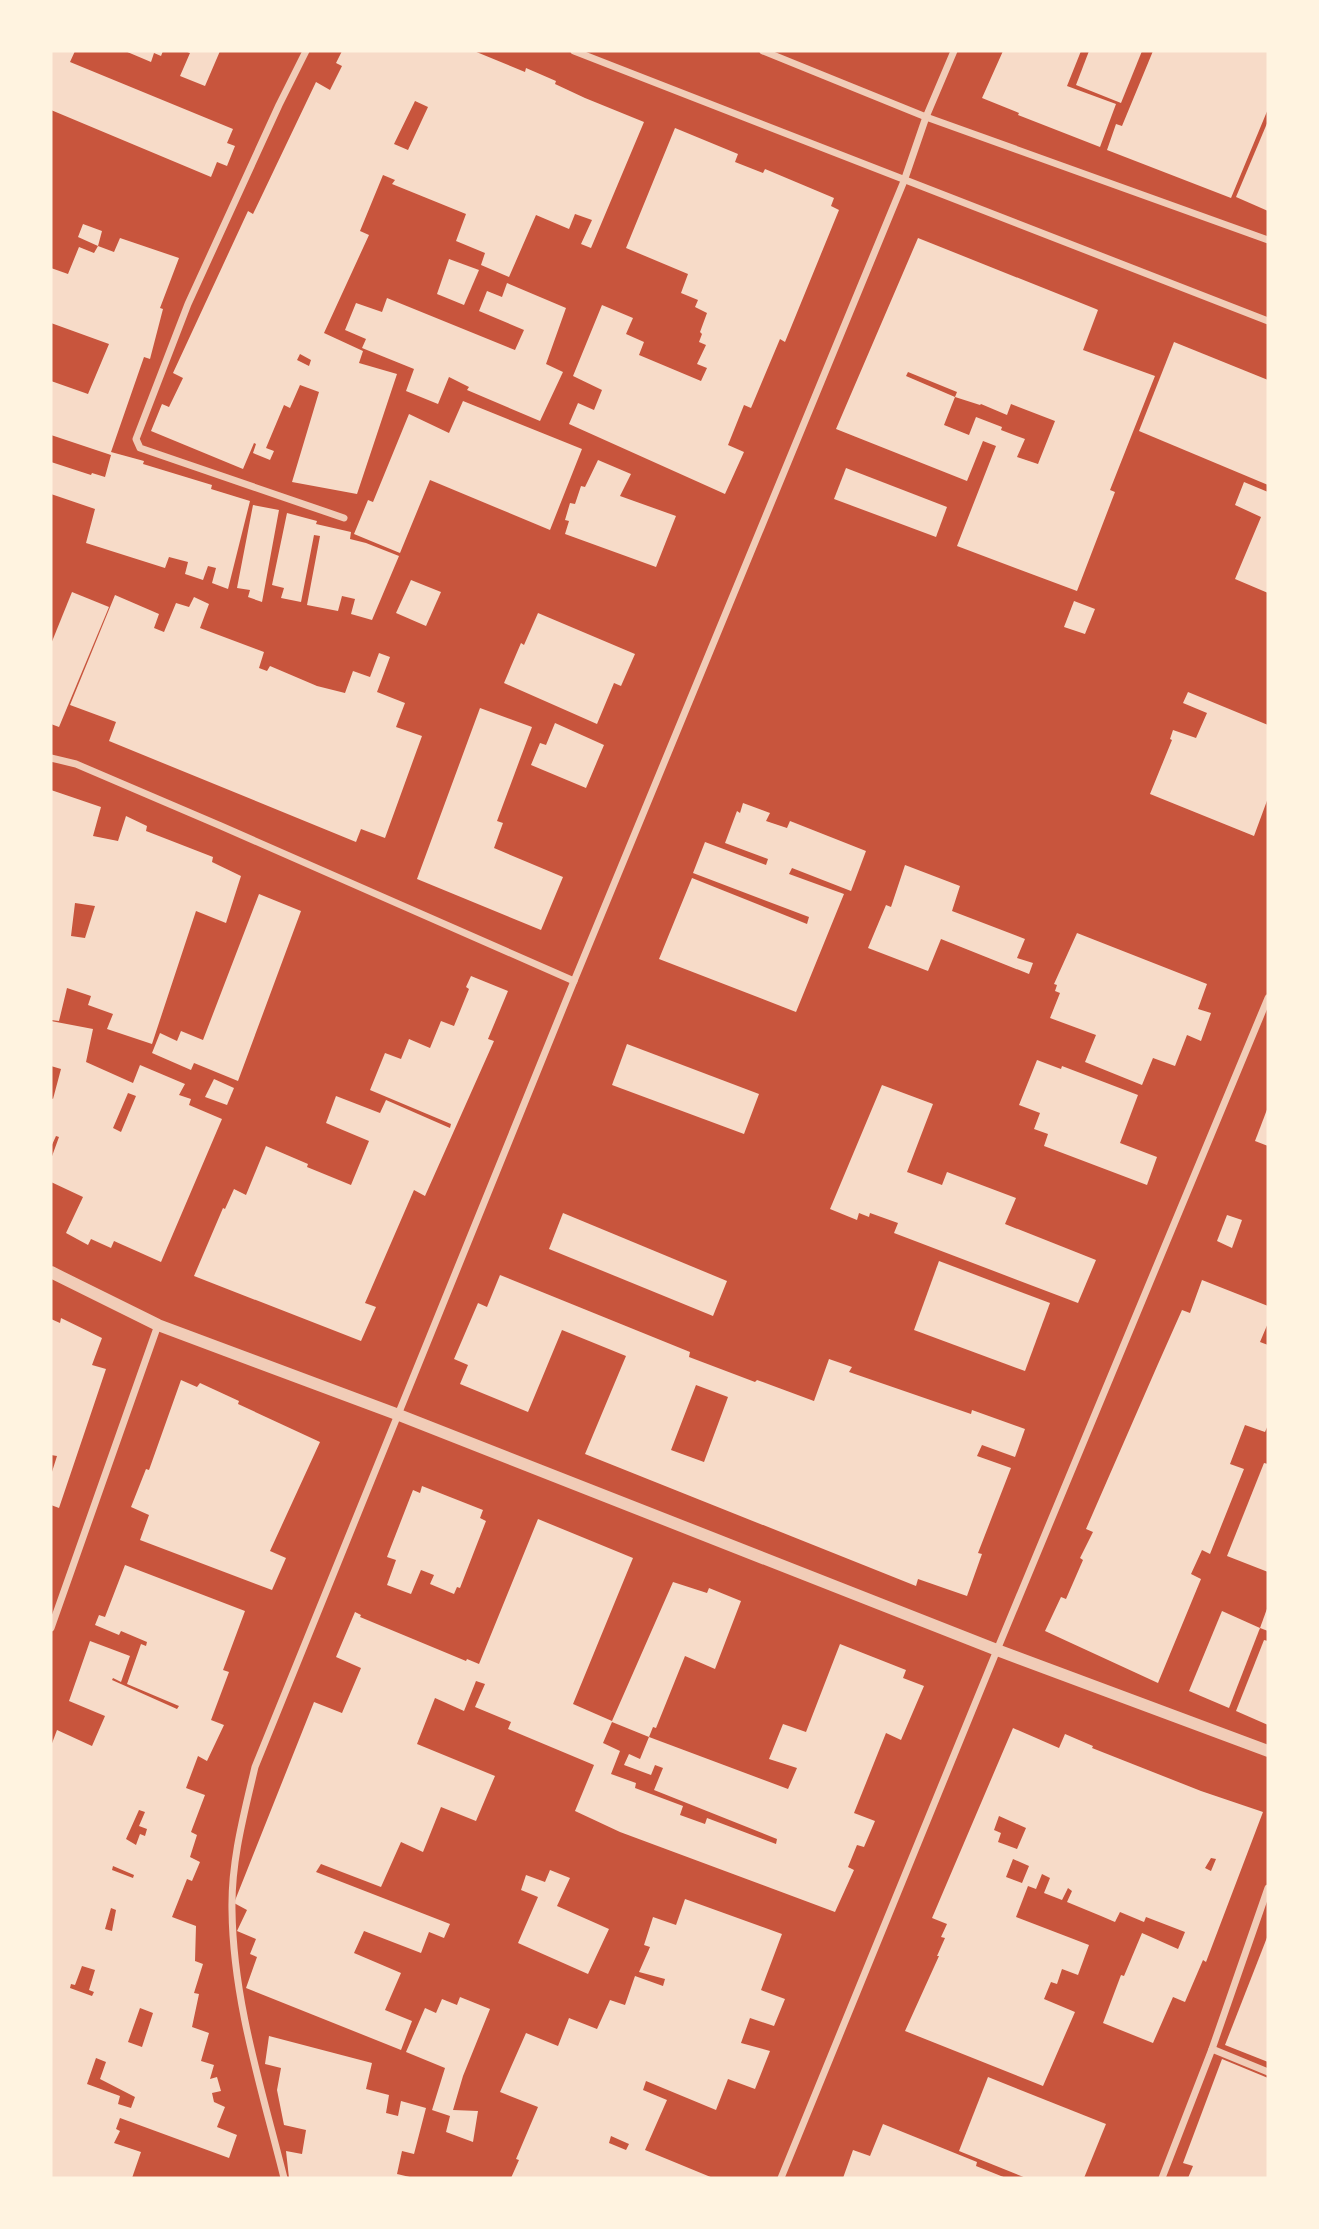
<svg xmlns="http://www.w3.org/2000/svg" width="1319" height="2229" viewBox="0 0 1319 2229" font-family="Cabin,sans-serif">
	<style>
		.building { fill: #f7dbc8; fill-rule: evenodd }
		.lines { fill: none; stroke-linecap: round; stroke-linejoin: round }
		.minor { stroke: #f1ccb7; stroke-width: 7 }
		.tertiary { stroke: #f1ccb7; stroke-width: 12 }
	</style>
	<rect width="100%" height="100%" fill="#c8553d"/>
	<!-- building -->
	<g class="building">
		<path d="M51,51H75L70,62L233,129L227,143L235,146L227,166L217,162L211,177L51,110Z"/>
		<path d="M125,51H163L161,56L154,53L151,62Z"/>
		<path d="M185,51H220L205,86L180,76L190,53Z"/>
		<path d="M342,51H474L525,72L526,68L556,81L555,84L585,98L644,122L591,248L581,244L592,220L575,214L569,229L536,215L509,277L481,265L485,253L456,241L466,214L392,184L395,180L383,175L360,231L369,235L324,333L363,351L359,363L397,374L357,494L292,482L319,392L300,385L290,408L284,405L266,448L274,451L270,460L253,453L256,444L254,443L243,469L151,431L162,404L169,407L183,378L173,373L248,211L253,214L316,82L330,90L342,66L336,63ZM415,101L428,107L408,150L394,144ZM300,354L311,360L309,366L297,360Z"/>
		<path d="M1003,51H1081L1067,86L1116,104L1100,147L1018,115L1019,113L982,98Z"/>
		<path d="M1089,51H1142L1121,103L1076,85Z"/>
		<path d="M1153,51H1268V109L1231,198L1107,150L1116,124L1122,126Z"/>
		<path d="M1268,121V211L1236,197Z"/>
		<path d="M675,128L738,154L735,162L763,173L765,169L834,198L831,206L839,210L785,342L780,339L751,408L744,405L728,445L744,452L725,494L569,424L578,403L594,410L602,390L573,376L602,305L633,318L626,334L644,342L639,355L701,381L707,368L697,364L706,345L699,342L702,334L700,332L707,313L695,307L698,300L681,293L688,274L626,248Z"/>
		<path d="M83,224L102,231L98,246L114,252L120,238L179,258L160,308L163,309L150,359L144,357L111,452L144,461L143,464L212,485L211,489L250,501L228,589L212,583L216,568L208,566L203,580L185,574L188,562L169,557L165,568L86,543L95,509L51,494V462L91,475L92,473L105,477L111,455L51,435V381L88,394L109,344L51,323V268L68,274L79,247L94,253L98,246L78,237Z"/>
		<path d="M918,238L1096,309L1098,310L1083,350L1155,376L1110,490L1115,492L1077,591L957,546L996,446L983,441L967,481L836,429ZM908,372L957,392L955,397L980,405L981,404L1007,415L1011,404L1055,421L1038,464L1017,457L1025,439L1001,430L1002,427L976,417L969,435L944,425L955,397L906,376Z"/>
		<path d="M449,259L479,270L464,305L437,294Z"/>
		<path d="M507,283L566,308L546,364L563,372L540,421L467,390L469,387L449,377L438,404L406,391L414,369L362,348L366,339L345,330L356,303L382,312L387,298L515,350L524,330L479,311L487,291L502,297Z"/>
		<path d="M1174,342L1268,380V485L1139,431Z"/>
		<path d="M463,401L582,449L550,530L430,480L400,553L354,534L368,500L373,502L409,414L449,433Z"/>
		<path d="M598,460L631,474L620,496L676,516L656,567L565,534L569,521L565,520L570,503L575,504L581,486L585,487Z"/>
		<path d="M846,468L947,507L936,537L834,499Z"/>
		<path d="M1244,482L1268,492V593L1235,579L1261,517L1235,505Z"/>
		<path d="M253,505L279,510L262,602L248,597L250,590L237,588Z"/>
		<path d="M287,513L317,521L316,524L351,532L350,539L366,543L399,556L372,620L351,614L355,599L342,596L338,611L307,605L320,536L314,535L301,602L281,598L284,588L272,585Z"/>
		<path d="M411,580L441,592L426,626L396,613Z"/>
		<path d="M72,592L109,607L59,727L51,724V644Z"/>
		<path d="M115,595L159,614L154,628L164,632L176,603L189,607L194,597L209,604L200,628L264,652L259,668L267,671L270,666L317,686L345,693L353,671L370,677L379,653L390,657L377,692L405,703L396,727L422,736L385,838L361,829L356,842L109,741L116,722L70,705Z"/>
		<path d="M1074,601L1095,609L1085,634L1064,627Z"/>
		<path d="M538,613L635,654L621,686L614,683L597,724L504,683L521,643L524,645Z"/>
		<path d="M1188,692L1268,725V798L1254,836L1150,794L1172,740L1170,739L1173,730L1196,738L1207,713L1183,703Z"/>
		<path d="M480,708L532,727L497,821L503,823L494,848L563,877L541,930L417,879Z"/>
		<path d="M555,723L604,745L586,788L531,765L540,743L546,745Z"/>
		<path d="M51,790L101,807L93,836L118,841L126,816L147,826L146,831L213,857L212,862L241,876L226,923L196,911L152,1044L107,1029L113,1014L88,1005L91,996L67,988L59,1021L51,1020ZM75,903L95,906L85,938L71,936Z"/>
		<path d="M743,803L770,813L766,821L787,828L790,821L866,851L851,891L792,868L789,874L844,894L796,1012L659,959L692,878L807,924L809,917L693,873L705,842L766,865L768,859L725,843L737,811L740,813Z"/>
		<path d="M905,865L960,886L952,911L1025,939L1017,958L1033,963L1029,974L941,939L928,971L868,948L886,905L891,907Z"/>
		<path d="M259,894L301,911L238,1081L194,1063L191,1070L152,1053L160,1033L177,1041L181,1031L203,1040Z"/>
		<path d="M1077,933L1207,984L1198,1009L1211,1013L1201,1041L1187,1035L1175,1066L1153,1058L1142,1085L1085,1062L1096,1035L1050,1018L1060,993L1055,991L1057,985L1054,984Z"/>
		<path d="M471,976L508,991L488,1039L494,1041L425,1196L414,1190L365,1303L376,1307L361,1341L194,1276L223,1208L225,1209L234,1189L246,1195L266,1146L308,1164L307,1167L351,1185L369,1141L326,1123L336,1096L380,1113L386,1100L450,1128L451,1124L370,1090L385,1053L401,1059L409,1039L430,1048L441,1021L454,1026L469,989L466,987Z"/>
		<path d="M51,1021L93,1029L86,1062L133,1083L140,1065L185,1084L179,1095L191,1099L189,1105L222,1119L161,1262L114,1241L111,1248L91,1239L88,1245L66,1233L83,1197L51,1182V1159L59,1137L56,1136L51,1147V1098L53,1099L61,1069L51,1066ZM128,1093L136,1096L121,1132L113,1128Z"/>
		<path d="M627,1044L759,1094L744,1134L612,1085Z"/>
		<path d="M1037,1060L1061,1069L1062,1066L1138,1095L1120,1143L1157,1157L1147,1185L1044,1146L1048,1134L1034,1129L1040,1113L1019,1105Z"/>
		<path d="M214,1079L234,1088L227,1105L205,1097Z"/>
		<path d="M882,1085L933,1104L907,1172L942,1185L947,1172L1016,1198L1005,1224L1096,1260L1078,1303L894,1233L898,1223L870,1213L869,1217L859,1213L857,1220L830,1209Z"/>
		<path d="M1268,1107V1146L1255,1141Z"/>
		<path d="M563,1213L727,1281L713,1316L549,1249Z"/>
		<path d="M1227,1215L1242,1220L1232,1248L1217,1241Z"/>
		<path d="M939,1261L1050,1303L1025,1371L914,1330Z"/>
		<path d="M500,1275L690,1352L689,1357L755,1382L757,1380L814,1401L829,1359L852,1367L849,1372L971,1414L972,1410L1025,1429L1015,1457L982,1445L977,1456L1011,1468L978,1553L982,1554L967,1596L918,1579L916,1586L585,1454L626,1356L562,1330L528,1412L460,1384L468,1365L454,1359L478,1303L487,1307ZM696,1385L728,1397L704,1462L671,1450Z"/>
		<path d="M1202,1280L1268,1306V1323L1260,1342L1268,1345V1425L1265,1432L1245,1425L1230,1464L1244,1469L1210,1554L1202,1550L1191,1574L1201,1579L1158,1683L1045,1631L1061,1597L1066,1599L1083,1560L1080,1558L1093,1532L1086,1529L1158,1364L1182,1310L1190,1313Z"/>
		<path d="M61,1318L102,1338L92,1365L106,1369L59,1508L51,1505V1475L57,1456L51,1455V1319L60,1323Z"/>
		<path d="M181,1380L197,1387L200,1383L239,1401L238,1404L320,1442L270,1551L286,1558L272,1590L140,1540L149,1515L131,1507L146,1469L149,1470Z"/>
		<path d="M1264,1463L1268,1464V1572L1227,1556Z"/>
		<path d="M422,1486L483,1510L480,1518L486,1521L460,1588L457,1587L454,1594L430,1584L434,1575L421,1570L411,1594L387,1585L396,1560L387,1557L413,1490L420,1493Z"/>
		<path d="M538,1519L633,1558L573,1704L612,1721L673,1582L707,1593L709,1588L741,1601L715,1669L685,1656L656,1728L653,1727L649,1737L612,1722L603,1743L620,1751L611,1774L636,1783L635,1788L683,1806L680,1815L705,1824L707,1818L776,1844L777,1839L654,1790L663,1768L655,1765L651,1775L624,1765L629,1754L640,1759L649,1737L788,1789L797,1768L769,1759L783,1724L806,1732L840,1644L906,1670L903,1678L924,1686L901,1740L886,1733L854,1813L875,1821L864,1847L857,1845L848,1867L854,1870L835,1912L620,1832L575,1811L594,1765L508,1729L511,1722L475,1707L485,1684L476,1681L464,1711L435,1698L417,1744L495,1776L476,1821L441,1807L423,1852L401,1842L381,1887L321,1864L316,1872L450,1924L444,1938L429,1932L421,1953L364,1931L354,1953L401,1973L385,2010L412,2021L401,2050L246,1988L257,1957L250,1954L256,1939L237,1931L247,1910L234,1903L314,1702L342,1713L361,1668L336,1657L355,1612L361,1615L360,1617L466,1661L467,1659L479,1664Z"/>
		<path d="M125,1565L245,1611L223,1670L229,1672L211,1720L224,1725L207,1761L198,1756L186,1788L205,1795L191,1832L197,1835L190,1857L200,1862L192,1881L187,1879L172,1917L196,1926L195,1961L203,1964L194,1993L199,1994L192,2027L209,2033L201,2061L214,2065L210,2079L217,2077L221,2091L212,2093L214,2102L225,2107L217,2127L237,2135L229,2158L120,2118L116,2129L120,2131L114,2143L141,2152L132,2178H51V1746L57,1730L92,1746L105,1716L69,1701L90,1641L130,1656L121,1682L113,1678L112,1680L177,1709L179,1706L127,1684L141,1644L146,1646L147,1642L121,1631L119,1635L95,1625L99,1615L105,1617ZM139,1810L145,1812L139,1826L147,1829L145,1836L140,1834L136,1845L126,1839ZM113,1866L134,1875L133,1878L112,1870ZM111,1908L116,1910L112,1931L105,1929ZM82,1966L95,1970L89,1990L94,1992L92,1996L70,1988L71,1984L75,1985ZM140,2008L153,2013L142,2047L128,2042ZM96,2058L106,2062L100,2079L135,2097L131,2108L118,2104L120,2096L87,2084Z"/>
		<path d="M1268,1606V1631L1260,1628Z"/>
		<path d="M1222,1611L1260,1628L1229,1708L1189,1691Z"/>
		<path d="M1264,1640L1268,1641V1725L1236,1711Z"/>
		<path d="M1013,1728L1059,1748L1065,1734L1093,1746L1092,1748L1201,1791L1263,1812L1206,1962L1203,1960L1185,2002L1173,1997L1153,2043L1103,2023L1121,1975L1124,1976L1142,1933L1178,1949L1185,1932L1146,1917L1144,1922L1120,1912L1115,1922L1101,1916L1067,1902L1072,1891L1068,1888L1062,1900L1044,1893L1050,1878L1042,1874L1036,1889L1028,1886L1016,1917L1089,1945L1078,1975L1062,1969L1057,1984L1051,1982L1044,1999L1075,2012L1043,2086L905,2031L939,1956H937L945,1938L941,1937L947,1924L932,1918ZM999,1816L1026,1828L1017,1849L998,1842L1001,1833L994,1830ZM1211,1858L1216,1859L1211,1871L1205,1868ZM1013,1859L1029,1866L1022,1883L1006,1877Z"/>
		<path d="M550,1870L570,1878L557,1906L609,1929L588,1974L518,1943L538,1897L521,1890L526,1875L545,1882Z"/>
		<path d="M685,1899L782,1934L761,1990L785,1999L774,2026L750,2018L741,2043L770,2051L755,2089L728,2079L716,2110L646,2081L643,2090L667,2100L645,2150L713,2178H511L519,2160L516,2159L538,2107L500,2092L526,2033L558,2046L569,2018L597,2029L610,2000L625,2005L635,1976L663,1986L665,1979L639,1972L650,1947L644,1945L653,1917L676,1925ZM611,2136L629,2144L626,2150L609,2143Z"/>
		<path d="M1268,1935V2062L1225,2045Z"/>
		<path d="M460,1997L490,2009L463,2076L453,2110L478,2111L473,2142L446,2132L450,2116L432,2110L445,2068L406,2052L425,2008L436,2013L442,1999L457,2005Z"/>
		<path d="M269,2036L372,2063L366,2089L389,2095L386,2113L398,2116L401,2101L426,2108L414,2154L402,2151L397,2174L414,2178H289L286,2151L302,2154L306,2130L284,2125L277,2090L281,2068L265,2064Z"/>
		<path d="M1222,2059L1268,2078V2178H1188L1193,2166L1183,2163Z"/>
		<path d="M988,2077L1106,2124L1084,2178H1026L959,2151Z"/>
		<path d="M883,2124L977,2162L976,2166L1006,2178H843L853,2150L870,2156Z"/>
	</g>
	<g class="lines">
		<!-- minor -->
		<g class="minor">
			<path d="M306,51L279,105L188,304L136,439L140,448L344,518"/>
			<path d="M574,51L1268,321"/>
			<path d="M763,51L926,117L1268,240"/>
			<path d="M51,758L76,764L221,826L574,981"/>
			<path d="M51,1628L158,1325"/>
			<path d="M1212,2049L1268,2072"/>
			<path d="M284,2178C262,2090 233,2001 232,1910C231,1861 244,1814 255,1767L574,981L904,181L926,117L954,51"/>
			<path d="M781,2178L997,1650L1268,998"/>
			<path d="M1162,2178L1212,2049L1268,1888"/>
		</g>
		<!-- tertiary -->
		<path class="tertiary" d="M51,1272L158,1325L399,1415L997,1650L1268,1751"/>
	</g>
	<!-- border -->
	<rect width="1319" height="2229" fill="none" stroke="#fff3e0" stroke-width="105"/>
</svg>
